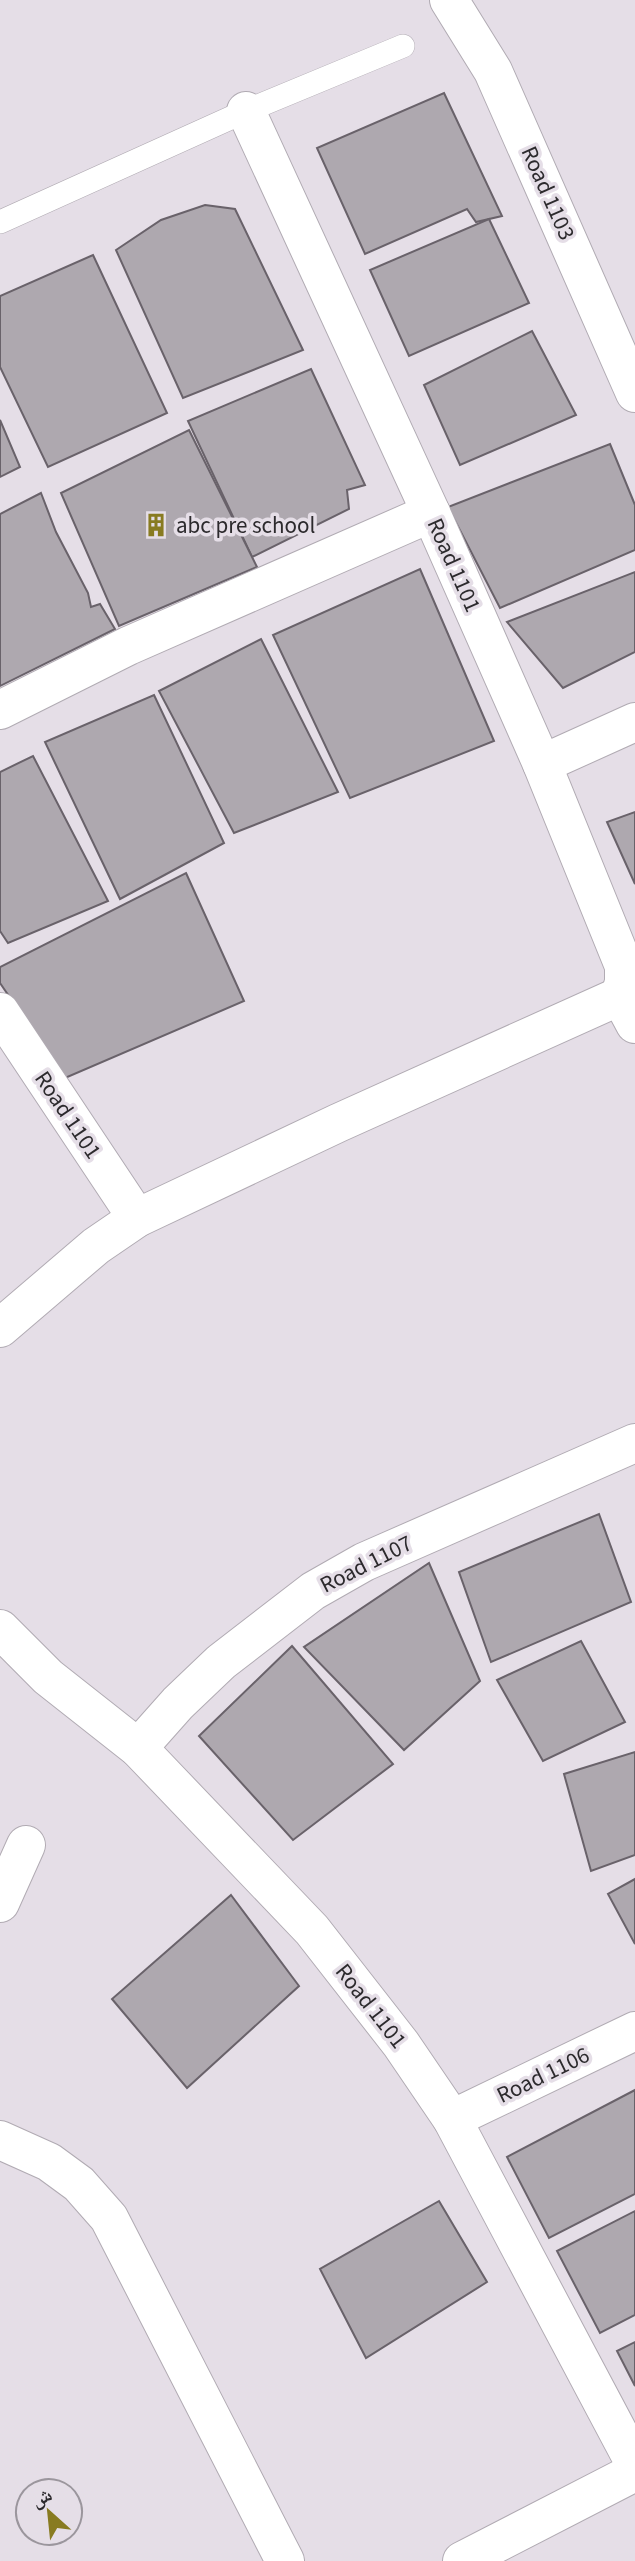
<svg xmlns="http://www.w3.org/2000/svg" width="635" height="2561" viewBox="0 0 635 2561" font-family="'Source Sans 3','Noto Naskh Arabic',sans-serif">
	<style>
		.building { fill: #aea8af; stroke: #69626a; stroke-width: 2 }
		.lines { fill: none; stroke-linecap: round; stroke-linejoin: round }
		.lane-casing { stroke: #b1abb3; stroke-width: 24 }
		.street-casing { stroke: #b1abb3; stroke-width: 40 }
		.lane { stroke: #fff; stroke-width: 23 }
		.street { stroke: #fff; stroke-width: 38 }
		.labels { text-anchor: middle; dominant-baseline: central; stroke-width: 7; stroke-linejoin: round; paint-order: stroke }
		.street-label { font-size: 23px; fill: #2c2a2d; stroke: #e5dee7 }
		.poi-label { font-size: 23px; fill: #2c2a2d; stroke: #e5dee7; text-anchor: start }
	</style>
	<rect width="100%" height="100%" fill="#e5dee7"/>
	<!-- building -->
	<g class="building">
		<path d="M444,93L502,216L476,222L467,209L365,254L317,148Z"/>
		<path d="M205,205L235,209L303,350L183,398L116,250L161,220Z"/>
		<path d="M489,219L529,303L409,356L370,270Z"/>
		<path d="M93,255L167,413L48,467L0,367V296Z"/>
		<path d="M532,331L576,415L460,465L424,385Z"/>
		<path d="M311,369L365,485L347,490L349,509L252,557L188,421Z"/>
		<path d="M0,420L20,467L0,477Z"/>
		<path d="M189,430L257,567L119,626L61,493Z"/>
		<path d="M610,444L635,505V550L500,608L448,507Z"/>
		<path d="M41,493L56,532L88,593L91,607L100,604L115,629L0,686V514Z"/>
		<path d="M420,569L494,741L350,798L273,635Z"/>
		<path d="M635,572V652L563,688L507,622Z"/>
		<path d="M261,639L338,792L234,833L159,691Z"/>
		<path d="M154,695L224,843L120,899L45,742Z"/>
		<path d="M33,756L108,901L8,943L0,931V772Z"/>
		<path d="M635,812V884L607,822Z"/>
		<path d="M186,873L244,1001L65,1078L0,983V967Z"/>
		<path d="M599,1514L631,1602L491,1662L459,1572Z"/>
		<path d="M429,1563L480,1681L404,1750L304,1647Z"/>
		<path d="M581,1641L625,1722L543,1761L497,1680Z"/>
		<path d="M292,1646L393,1764L293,1840L199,1736Z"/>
		<path d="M635,1752V1855L591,1871L564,1774Z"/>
		<path d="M635,1879V1944L608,1894Z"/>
		<path d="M231,1895L299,1986L187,2088L112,1999Z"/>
		<path d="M635,2090V2194L549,2238L507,2157Z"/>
		<path d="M439,2201L487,2282L366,2358L320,2269Z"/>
		<path d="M635,2211V2315L600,2333L557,2251Z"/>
		<path d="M635,2342V2386L617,2351Z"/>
	</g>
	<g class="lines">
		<!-- lane casing -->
		<g class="lane-casing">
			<path id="lane" d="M0,222L246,111L403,46"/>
		</g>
		<!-- street casing -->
		<g class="street-casing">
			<g id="street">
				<path d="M449,0L493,71L635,393"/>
				<path d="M246,111L431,513L542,764L624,966V982L620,996L635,1024"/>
				<path d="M0,710L128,646L431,513"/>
				<path d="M542,764L635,722"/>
				<path d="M0,1012L137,1218"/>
				<path d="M0,1328L96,1246L137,1218L338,1123L620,996"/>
				<path d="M0,1629L48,1677L138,1748L312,1930L401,2044L452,2119L635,2464"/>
				<path d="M138,1748L178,1703L221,1662L313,1591L364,1562L635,1443"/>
				<path d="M0,1903L26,1845"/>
				<path d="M452,2119L635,2031"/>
				<path d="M0,2140L49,2162L79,2184L109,2218L285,2561"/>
				<path d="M462,2561L635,2472"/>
			</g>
		</g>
		<!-- lane -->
		<use href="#lane" class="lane"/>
		<!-- street -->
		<use href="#street" class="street"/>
	</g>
	<!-- icons -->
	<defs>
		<g id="building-bare" transform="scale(1.89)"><path d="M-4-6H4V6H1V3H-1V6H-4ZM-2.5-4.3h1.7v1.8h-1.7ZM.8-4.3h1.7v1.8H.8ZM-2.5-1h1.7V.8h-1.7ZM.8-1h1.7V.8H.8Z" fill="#887b21" stroke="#e5dee7" stroke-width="2.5" paint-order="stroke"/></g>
	</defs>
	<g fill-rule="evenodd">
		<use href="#building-bare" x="156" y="525"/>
	</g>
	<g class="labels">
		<!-- street labels -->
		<g class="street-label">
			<text transform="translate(548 193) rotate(66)">Road 1103</text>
			<text transform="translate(454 565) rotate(66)">Road 1101</text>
			<text transform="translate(68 1115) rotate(56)">Road 1101</text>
			<text transform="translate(366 1564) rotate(-27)">Road 1107</text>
			<text transform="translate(371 2006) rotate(52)">Road 1101</text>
			<text transform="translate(543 2075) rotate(-26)">Road 1106</text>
		</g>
		<!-- poi labels -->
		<g class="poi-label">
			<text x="176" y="525">abc pre school</text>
		</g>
	</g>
	<!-- north arrow -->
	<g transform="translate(49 2512) rotate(333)"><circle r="33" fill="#e5dee7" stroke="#9b969d" stroke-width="2"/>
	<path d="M0-5L12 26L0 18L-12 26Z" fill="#887b21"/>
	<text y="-10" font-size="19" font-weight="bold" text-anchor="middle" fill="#2c2a2d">ش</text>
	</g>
</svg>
